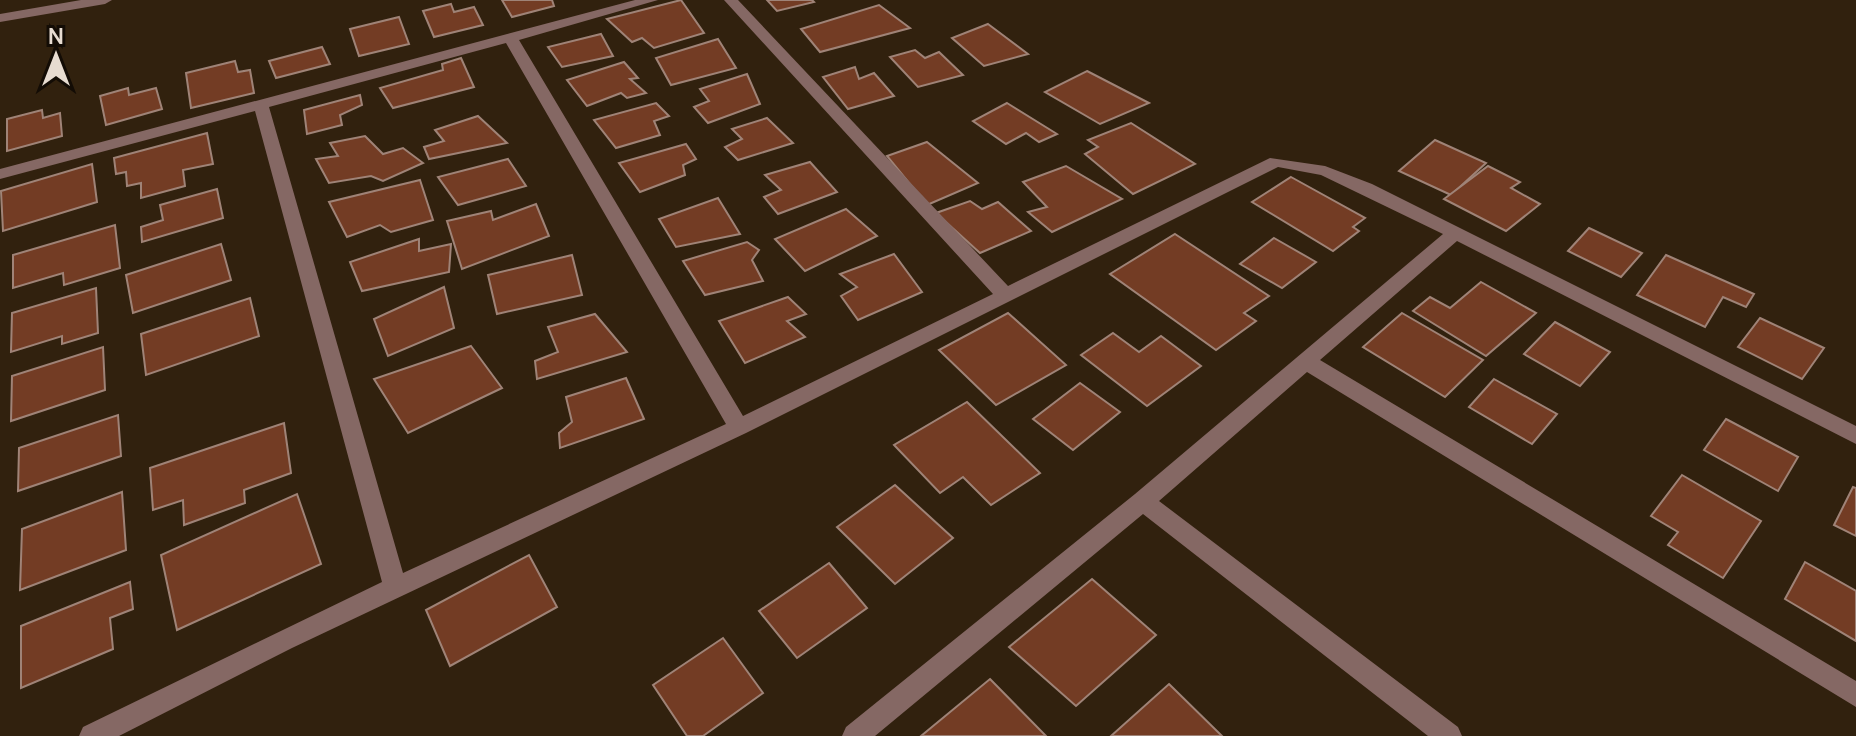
<svg xmlns="http://www.w3.org/2000/svg" width="1856" height="736" viewBox="0 0 1856 736" font-family="Manrope,sans-serif">
	<style>
		.building { fill: #733c24; stroke: #9f8377; stroke-width: 2 }
		.lines { fill: none; stroke-linecap: round; stroke-linejoin: round }
		.minor { fill: #856864; fill-rule: evenodd }
	</style>
	<rect width="100%" height="100%" fill="#31210e"/>
	<!-- building -->
	<g class="building">
		<path d="M502,0H552L554,6L512,17Z"/>
		<path d="M681,0L704,33L654,48L642,38L632,42L607,19Z"/>
		<path d="M767,0H812L814,2L777,11Z"/>
		<path d="M451,4L454,12L474,7L483,25L434,37L423,11Z"/>
		<path d="M879,5L910,28L820,52L801,29Z"/>
		<path d="M399,17L409,44L359,56L350,29Z"/>
		<path d="M988,24L1028,54L984,66L952,38Z"/>
		<path d="M601,34L613,56L562,67L548,47Z"/>
		<path d="M718,39L736,68L671,85L656,58Z"/>
		<path d="M322,47L330,64L276,78L269,61Z"/>
		<path d="M915,50L925,58L939,52L963,75L918,87L890,57Z"/>
		<path d="M461,58L474,87L393,108L380,88L443,70L442,64Z"/>
		<path d="M235,61L238,72L250,70L254,93L191,108L186,73Z"/>
		<path d="M624,62L638,78L630,79L646,93L627,98L621,93L587,106L567,80Z"/>
		<path d="M855,67L859,79L874,73L894,96L848,109L823,77Z"/>
		<path d="M1087,71L1149,103L1100,124L1045,92Z"/>
		<path d="M747,74L760,104L708,123L694,107L709,101L700,89Z"/>
		<path d="M128,88L129,95L156,88L162,109L106,125L100,96Z"/>
		<path d="M360,95L362,105L340,115L342,125L307,134L304,110Z"/>
		<path d="M656,103L669,116L654,121L660,135L616,148L594,120Z"/>
		<path d="M1007,103L1057,134L1039,142L1026,133L1006,144L973,121Z"/>
		<path d="M42,110L43,118L60,113L62,136L7,151V119Z"/>
		<path d="M478,116L507,143L429,159L424,147L444,141L435,130Z"/>
		<path d="M767,118L793,143L738,160L725,147L742,139L732,129Z"/>
		<path d="M1131,123L1195,164L1133,194L1085,154L1098,147L1088,140Z"/>
		<path d="M207,133L213,164L183,170L185,186L141,198V183L127,186L126,172L116,174L114,158Z"/>
		<path d="M365,136L383,154L403,148L423,163L383,181L371,176L329,183L316,159L338,156L330,143Z"/>
		<path d="M1435,140L1486,163L1451,195L1399,171Z"/>
		<path d="M927,142L978,183L927,205L887,156Z"/>
		<path d="M686,144L696,159L683,165L685,175L640,192L619,163Z"/>
		<path d="M508,159L526,186L458,205L438,177Z"/>
		<path d="M810,162L837,192L778,214L764,197L781,190L765,175Z"/>
		<path d="M92,164L97,202L3,231L1,191Z"/>
		<path d="M1066,166L1122,199L1052,232L1028,212L1047,207L1023,182Z"/>
		<path d="M1488,166L1520,182L1511,188L1540,204L1506,231L1444,199Z"/>
		<path d="M1291,177L1365,218L1353,227L1359,231L1333,251L1252,202Z"/>
		<path d="M420,180L433,220L391,232L380,225L347,237L329,202Z"/>
		<path d="M217,189L223,218L142,242L141,227L163,220L160,205Z"/>
		<path d="M718,198L740,234L676,247L659,219Z"/>
		<path d="M970,201L982,209L998,202L1031,231L980,253L936,213Z"/>
		<path d="M536,204L549,236L462,269L447,221L491,211L493,220Z"/>
		<path d="M846,209L877,236L805,271L775,239Z"/>
		<path d="M115,225L120,268L64,285L63,273L13,288V255Z"/>
		<path d="M1589,228L1642,253L1621,277L1568,251Z"/>
		<path d="M1175,234L1269,296L1244,313L1256,321L1216,350L1110,274Z"/>
		<path d="M1274,238L1316,262L1282,288L1240,264Z"/>
		<path d="M419,239V251L451,244L449,272L362,291L350,262Z"/>
		<path d="M747,242L759,250L752,260L763,281L705,295L683,261Z"/>
		<path d="M221,244L231,280L133,313L126,275Z"/>
		<path d="M894,254L922,292L858,320L841,296L857,287L840,274Z"/>
		<path d="M572,255L582,295L497,314L488,275Z"/>
		<path d="M1666,255L1754,294L1746,307L1723,297L1705,327L1637,295Z"/>
		<path d="M1481,282L1536,313L1486,356L1413,311L1430,297L1450,308Z"/>
		<path d="M444,287L454,328L388,356L374,319Z"/>
		<path d="M96,288L98,333L62,344V336L11,352L12,313Z"/>
		<path d="M788,297L806,314L787,321L805,337L745,363L719,321Z"/>
		<path d="M250,298L259,336L146,375L141,334Z"/>
		<path d="M1008,313L1066,365L996,405L939,350Z"/>
		<path d="M1402,313L1483,360L1445,397L1363,347Z"/>
		<path d="M595,314L627,352L537,379L535,361L558,352L548,327Z"/>
		<path d="M1760,318L1824,348L1802,379L1738,347Z"/>
		<path d="M1555,322L1610,352L1580,386L1524,354Z"/>
		<path d="M1113,333L1139,352L1161,336L1201,366L1147,406L1081,355Z"/>
		<path d="M471,346L502,388L408,433L374,379Z"/>
		<path d="M103,347L105,390L11,421L12,376Z"/>
		<path d="M626,378L644,419L560,448L559,433L572,422L566,397Z"/>
		<path d="M1494,379L1557,414L1532,444L1469,407Z"/>
		<path d="M1080,383L1120,412L1073,450L1033,419Z"/>
		<path d="M967,402L1040,473L991,505L963,477L940,493L894,445Z"/>
		<path d="M118,415L121,456L18,491L19,448Z"/>
		<path d="M1726,419L1798,457L1778,491L1704,450Z"/>
		<path d="M284,423L291,473L244,490L245,503L184,525L183,500L153,510L150,468Z"/>
		<path d="M1682,475L1761,521L1723,578L1668,545L1678,532L1651,516Z"/>
		<path d="M895,485L953,538L895,584L837,527Z"/>
		<path d="M1853,487L1856,488V536L1834,525Z"/>
		<path d="M122,492L126,550L20,590L22,529Z"/>
		<path d="M297,494L321,564L177,630L161,555Z"/>
		<path d="M529,555L557,607L450,666L426,610Z"/>
		<path d="M1805,562L1856,591V641L1785,599Z"/>
		<path d="M829,563L867,608L797,658L759,611Z"/>
		<path d="M1092,579L1156,635L1076,706L1009,647Z"/>
		<path d="M130,582L133,609L110,618L113,649L21,688V626Z"/>
		<path d="M723,638L763,693L703,736H687L653,685Z"/>
		<path d="M990,679L1046,736H921Z"/>
		<path d="M1169,684L1222,736H1111Z"/>
	</g>
	<g class="lines">
		<!-- minor -->
		<g class="minor">
			<path d="M81,0H112L105,4L0,22V14Z"/>
			<path d="M635,0H658L519,40L743,416L993,294L724,0H738L1008,286L1270,158L1325,166L1372,184L1856,426V444L1457,241L1320,360L1856,681V707L1307,372L1159,501L1458,727L1462,736H1428L1143,514L875,736H842L846,727L1135,494L1443,234L1321,175L1278,167L746,433L292,648L119,736H79L83,727L382,582L255,111L0,179V169ZM506,43L726,424L403,573L269,107Z"/>
		</g>
	</g>
	<!-- north arrow -->
	<g transform="translate(56 56)" stroke="#130c05" stroke-width="6" paint-order="stroke">
	<path d="M0-6L14 30L0 20L-14 30Z" fill="#e7dcd1"/>
	<text y="-12" font-size="22" font-weight="bold" text-anchor="middle" fill="#e7dcd1">N</text>
	</g>
</svg>
